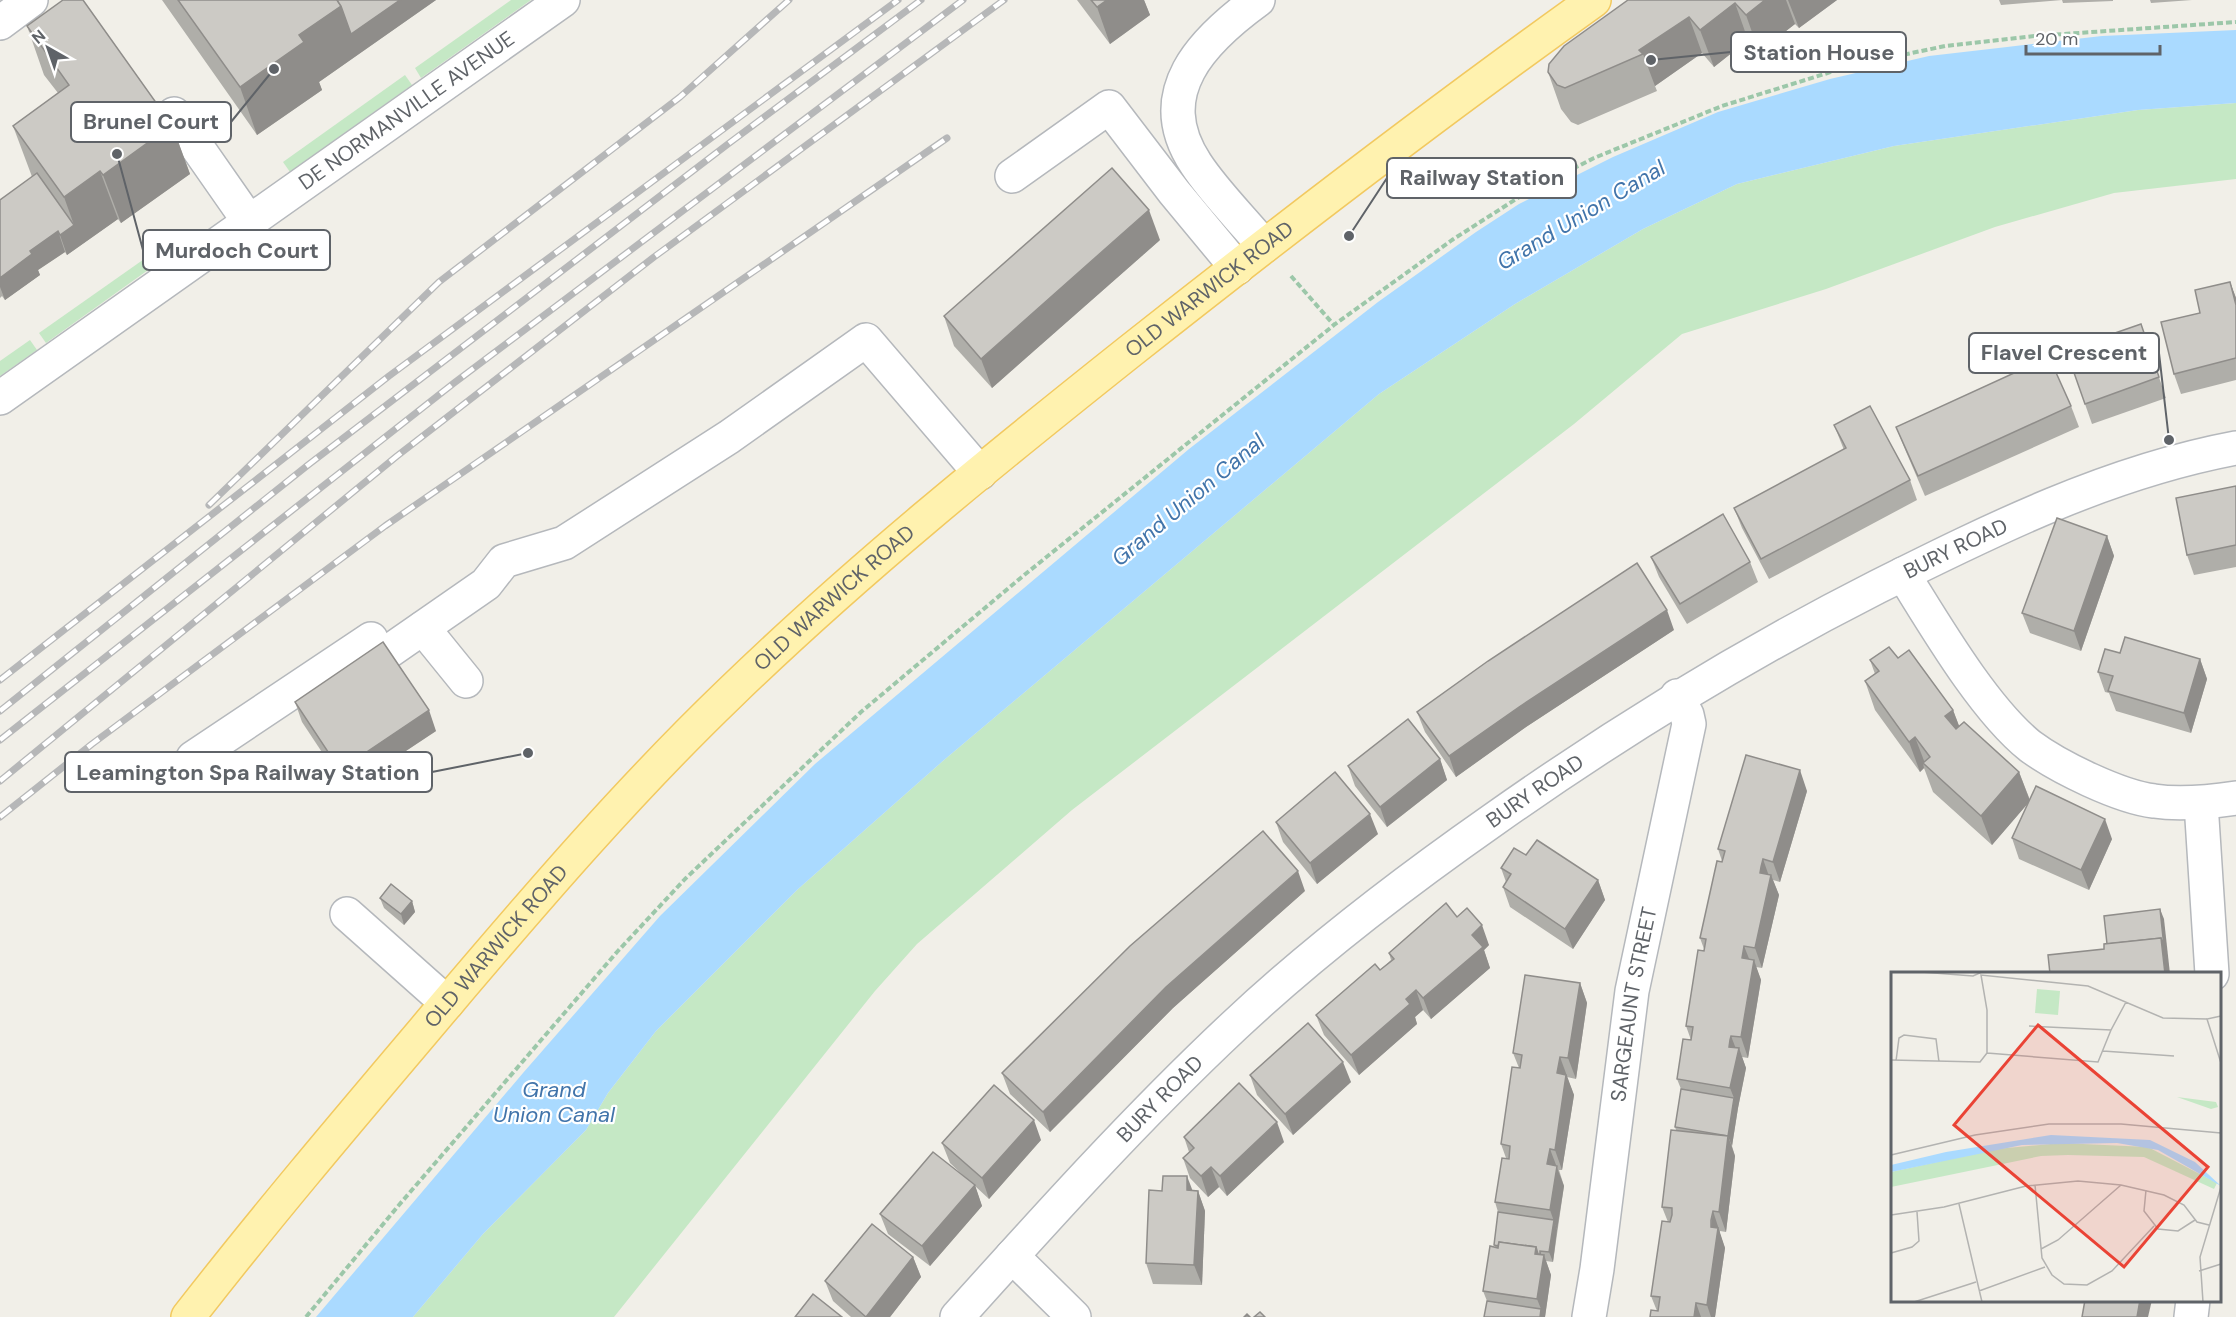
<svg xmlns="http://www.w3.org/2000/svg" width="2236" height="1317" viewBox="0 0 2236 1317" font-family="'DM Sans',sans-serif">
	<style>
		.green { fill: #c5e8c5 }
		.water { fill: #aadaff }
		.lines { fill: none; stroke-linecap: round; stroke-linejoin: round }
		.minor-casing { stroke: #b5b8bc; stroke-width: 36 }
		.major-casing { stroke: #f2c960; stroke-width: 36 }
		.path { stroke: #9cc7a9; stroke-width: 4; stroke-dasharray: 6 3; stroke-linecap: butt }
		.minor { stroke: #fff; stroke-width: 33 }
		.major { stroke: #fff2af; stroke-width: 33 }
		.rail-casing { stroke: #b6b7b8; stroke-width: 7 }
		.rail { stroke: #fff; stroke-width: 4.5; stroke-dasharray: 14; stroke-linecap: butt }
		.wall { fill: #afaea9 }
		.shaded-wall { fill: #8f8d8a }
		.building { fill: #cccac5; stroke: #8f8d8a; stroke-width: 1.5 }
		.labels { text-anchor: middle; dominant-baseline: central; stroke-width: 4.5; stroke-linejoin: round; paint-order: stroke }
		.street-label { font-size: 21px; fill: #5f6368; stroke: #fff }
		.water-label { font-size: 22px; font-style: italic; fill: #4174aa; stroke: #fff }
		.inset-road { fill: none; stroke: #b3b3b1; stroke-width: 1.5 }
		.view { fill: #ea4335; fill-opacity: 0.15; stroke: #ea4335; stroke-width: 3 }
		.inset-edge { fill: none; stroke: #5f6368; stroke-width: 3 }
		.leader { fill: none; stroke: #5f6368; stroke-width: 2 }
		.callout-dot { fill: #5f6368; stroke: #fff; stroke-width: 2 }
		.callout { fill: #fff; stroke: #5f6368; stroke-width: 2 }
		.callout-label { font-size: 22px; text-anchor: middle; font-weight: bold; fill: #5f6368 }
	</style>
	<rect width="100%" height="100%" fill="#f1efe8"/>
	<!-- green -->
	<g class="green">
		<path d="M511,0H531L421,78L415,68Z"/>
		<path d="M405,75L412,85L290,172L283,162Z"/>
		<path d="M2236,103V179L2114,193L1995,227L1826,289L1682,334L1574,424L1072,810L917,944L875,991L614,1317H413L483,1234L586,1130L608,1093L656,1031L797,890L944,760L1379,394L1515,304L1643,229L1737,184L1894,146L2138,110Z"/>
		<path d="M184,231L190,240L46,343L39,333Z"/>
		<path d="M30,340L37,350L0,376V361Z"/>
	</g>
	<!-- water -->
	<path class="water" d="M2236,30V103L2138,110L1894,146L1737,184L1643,229L1515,304L1379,394L944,760L797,890L656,1031L608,1093L586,1130L483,1234L413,1317H316L523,1073L660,916L815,764L1189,449L1378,302L1476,232L1519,204L1613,157L1718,112L1830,79L1929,56L2007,47L2102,36Z"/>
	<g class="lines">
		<!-- minor casing -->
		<g class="minor-casing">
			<g id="minor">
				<path d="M1258,0C1203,40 1149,93 1196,164C1215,193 1242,219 1264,246"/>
				<path d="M0,23L31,0"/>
				<path d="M174,114L248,220"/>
				<path d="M1012,176L1109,107L1174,192L1237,268"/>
				<path id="s1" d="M0,398L563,0"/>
				<path d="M1903,574C1935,625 1983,708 2030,746C2058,767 2120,797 2154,801C2181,805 2209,802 2236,798"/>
				<path d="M423,628L466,681"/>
				<path d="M352,677L486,584L504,561L564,543L729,437L866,340L980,473"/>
				<path d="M193,758L371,639"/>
				<path d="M2201,803L2212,974"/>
				<path d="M347,914L447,1003"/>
				<path d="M1012,1256L1074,1317"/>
				<path id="s2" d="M957,1317C1047,1217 1136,1118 1234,1026C1315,950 1403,883 1493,820C1616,733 1743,655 1877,587C1993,529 2108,472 2236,448"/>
				<path id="s3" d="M1589,1317L1597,1269L1632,991L1689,724L1687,715L1677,696"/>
				<path d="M2191,1317L2193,1300"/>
			</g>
		</g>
		<!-- major casing -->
		<g class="major-casing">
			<g id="major">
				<path id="s4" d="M188,1317C272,1209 360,1106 448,1002C538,896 630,789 730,693C856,571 992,461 1129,352C1282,231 1436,113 1594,0"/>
			</g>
		</g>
		<!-- path -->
		<g class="path">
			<path d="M1291,276L1334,325"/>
			<path d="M306,1317L399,1205L617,952L685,879L861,712L1023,576L1334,325L1452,240L1524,194L1594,158L1722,106L1850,66L1945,46L2035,36L2236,22"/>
		</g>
		<!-- minor -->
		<use href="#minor" class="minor"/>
		<!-- major -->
		<use href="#major" class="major"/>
		<!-- rail casing -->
		<g class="rail-casing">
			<g id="rail">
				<path d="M209,505L439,282L680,97L789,0"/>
				<path d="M0,680L389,376L898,0"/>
				<path d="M0,711L308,465L728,144L921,0"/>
				<path d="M0,740L454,383L963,0"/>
				<path d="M0,781L397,456L654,257L1004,0"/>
				<path d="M0,817L92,744L385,526L947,138"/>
			</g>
		</g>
		<!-- rail -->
		<use href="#rail" class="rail"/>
	</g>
	<!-- wall -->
	<g class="wall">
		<path d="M162,0H436L319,82L322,90L257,135Z"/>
		<path d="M1077,0H1144L1150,15L1110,44Z"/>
		<path d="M1628,0H1837L1799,28L1795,24L1759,52L1748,40L1714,67L1702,53L1655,86L1657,91L1578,125L1571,122L1561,109L1548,72Z"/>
		<path d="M1999,0H2113V1L2063,3L2062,0L2001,5Z"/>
		<path d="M2150,0H2192L2151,3Z"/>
		<path d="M27,26L172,125L190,174L121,223L118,219L67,255L65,252L38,270L40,275L5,300L2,296L0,298V200L32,177L31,174L13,126L58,93L44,75Z"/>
		<path d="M1160,240L992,388L954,346L944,316Z"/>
		<path d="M2230,282L2236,298V380L2181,394L2174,374L2200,313Z"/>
		<path d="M2141,324L2166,398L2092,424L2085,404Z"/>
		<path d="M2071,406L2079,427L1925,496L1904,447L1896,427Z"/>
		<path d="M1834,425L1910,480L1917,500L1769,579L1742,528L1734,508L1844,450Z"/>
		<path d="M2236,486V567L2194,575L2187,555Z"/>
		<path d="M2107,536L2114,556L2081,651L2030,633L2022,613Z"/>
		<path d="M1651,557L1750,562L1758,582L1687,624L1659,577Z"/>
		<path d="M1674,630L1526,727L1456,777L1425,732L1417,712Z"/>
		<path d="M2120,653L2200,659L2207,679L2191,733L2116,711L2109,693L2105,692L2098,672Z"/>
		<path d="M1898,658L1953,710L1959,726L2019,772L2030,800L2112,839L2089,890L2019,859L2012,838L2028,803L1992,845L1933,792L1924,768L1920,772L1875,710L1865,681L1875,674L1870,660Z"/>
		<path d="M295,702L436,731L347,790L302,722Z"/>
		<path d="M1440,759L1447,780L1387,827L1355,786L1348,766Z"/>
		<path d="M1807,791L1780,882L1773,880L1779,895L1762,968L1756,967L1761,980L1748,1058L1742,1057L1746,1068L1738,1108L1732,1146L1735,1156L1726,1232L1720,1231V1234L1725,1248L1715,1317H1650L1657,1311L1651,1296L1668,1222L1662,1207L1676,1130L1675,1127L1681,1089L1677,1079L1691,1040L1686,1026L1704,949L1700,938L1722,861L1718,849Z"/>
		<path d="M1276,822L1378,834L1317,884L1283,842Z"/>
		<path d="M1526,855L1598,880L1605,900L1573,949L1510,907L1503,887L1506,882L1501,868Z"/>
		<path d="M1305,891L1173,1008L1050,1132L1010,1094L1002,1073Z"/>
		<path d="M380,898L412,901L415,912L404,925L384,908Z"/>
		<path d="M1457,917L1489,945L1484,950L1490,968L1431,1019L1423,1010L1415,1017L1417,1024L1359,1075L1324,1035L1316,1015L1380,970L1391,960L1389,953Z"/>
		<path d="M1580,983L1587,1003L1576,1079L1567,1077L1574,1095L1562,1170H1559L1564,1186L1553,1262L1546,1261L1551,1275L1545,1317L1487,1301L1483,1291L1495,1247L1494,1245L1498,1212L1495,1202L1506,1158L1501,1144L1519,1068L1513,1053Z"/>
		<path d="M1250,1075L1351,1082L1293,1135L1257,1095Z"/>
		<path d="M1184,1137L1284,1142L1227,1196L1219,1187L1208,1197L1190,1178L1183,1158L1189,1152Z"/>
		<path d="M1041,1140L989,1199L975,1186L982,1206L930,1266L888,1234L880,1214L971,1183L950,1163L942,1143Z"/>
		<path d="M1162,1191H1198L1205,1211L1202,1285L1153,1284L1146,1263Z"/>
		<path d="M913,1257L921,1277L890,1317H851L833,1301L825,1281Z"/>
	</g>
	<!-- shaded-wall -->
	<g class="shaded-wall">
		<path d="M400,0H436L319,82L322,90L257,135L240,87L299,35L341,6Z"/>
		<path d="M1107,0H1144L1150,15L1110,44L1097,7Z"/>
		<path d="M1765,0H1786L1795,24L1759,52L1746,15Z"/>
		<path d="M1788,0H1837L1799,28Z"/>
		<path d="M1735,3L1748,40L1714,67L1700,30Z"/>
		<path d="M1689,17L1702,53L1655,86L1643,54L1639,50Z"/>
		<path d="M172,125L190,174L121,223L103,175Z"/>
		<path d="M100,171L118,219L67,255L60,235L74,225L64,197Z"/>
		<path d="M1149,210L1160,240L992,388L981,359Z"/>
		<path d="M58,231L65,252L38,270L40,275L5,300L0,287V278L30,251Z"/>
		<path d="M2230,282L2236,298V305Z"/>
		<path d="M2107,536L2114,556L2081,651L2074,631Z"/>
		<path d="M1667,610L1674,630L1526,727L1456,777L1449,756L1519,707Z"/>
		<path d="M2200,659L2207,679L2191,733L2184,713Z"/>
		<path d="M429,710L436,731L347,790L340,770Z"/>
		<path d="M1953,710L1964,739L1945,716Z"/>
		<path d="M1915,737L1926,766L1923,763L1924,768L1920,772L1909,742Z"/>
		<path d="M1440,759L1447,780L1387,827L1380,807Z"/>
		<path d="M1800,770L1807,791L1780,882L1773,862Z"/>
		<path d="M2019,772L2030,801L1992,845L1981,816Z"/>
		<path d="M1370,814L1378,834L1317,884L1310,863Z"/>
		<path d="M2105,819L2112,839L2089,890L2081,870Z"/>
		<path d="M1763,859L1770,879L1771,875L1779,895L1762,968L1755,948L1760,873Z"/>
		<path d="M1298,871L1305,891L1173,1008L1050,1132L1043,1112L1166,987Z"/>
		<path d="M1598,880L1605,900L1573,949L1565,929Z"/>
		<path d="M412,901L415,912L404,925L401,914Z"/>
		<path d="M2160,909L2164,919L2170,974H2165L2161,938Z"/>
		<path d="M1482,925L1489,945L1484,950L1490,968L1431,1019L1423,998L1472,935Z"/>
		<path d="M1744,946L1752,966L1742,958Z"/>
		<path d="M1754,960L1761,980L1748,1058L1741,1037Z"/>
		<path d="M1580,983L1587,1003L1576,1079L1568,1058Z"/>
		<path d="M1416,990L1423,1010L1415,1017L1417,1024L1359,1075L1351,1055L1406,999Z"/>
		<path d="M1731,1036L1738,1054L1739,1048L1746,1068L1738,1108L1732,1146L1728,1136L1734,1098L1730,1088L1729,1047Z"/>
		<path d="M1560,1057L1574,1095L1562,1170L1555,1150L1557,1073Z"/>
		<path d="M1343,1062L1351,1082L1293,1135L1285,1114Z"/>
		<path d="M1034,1120L1041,1140L989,1199L982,1178Z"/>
		<path d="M1277,1122L1284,1142L1227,1196L1220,1176Z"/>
		<path d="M1728,1136L1735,1156L1726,1232L1719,1212Z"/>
		<path d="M1550,1149L1564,1186L1557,1230L1550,1210L1547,1164Z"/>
		<path d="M1211,1167L1219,1187L1208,1197L1201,1176Z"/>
		<path d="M1187,1176L1195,1197L1187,1190Z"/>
		<path d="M975,1185L982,1206L930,1266L922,1246Z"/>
		<path d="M1198,1191L1205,1211L1202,1285L1194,1265Z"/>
		<path d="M1713,1211L1725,1248L1715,1317H1711L1707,1305L1711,1227Z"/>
		<path d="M1554,1220L1557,1230L1553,1262L1549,1252Z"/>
		<path d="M1536,1247L1540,1251L1543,1259L1544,1255L1551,1275L1545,1317H1540L1541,1309L1537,1299L1535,1254Z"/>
		<path d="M913,1257L921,1277L890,1317H866Z"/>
		<path d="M2140,1300H2152L2148,1317H2137Z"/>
		<path d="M1696,1303L1701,1317H1694Z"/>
	</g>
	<!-- building -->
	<g class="building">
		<path d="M63,0H83L172,125L103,175L100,171L64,197L13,126L69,85L27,26Z"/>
		<path d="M178,0H337L341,6L299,35L304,42L240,87Z"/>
		<path d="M337,0H400L351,34L341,6Z"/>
		<path d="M1091,0H1107L1097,7Z"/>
		<path d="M1628,0H1765L1746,15L1735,3L1700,30L1689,17L1639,50L1643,54L1565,88L1557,85L1548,72L1549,64L1564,46Z"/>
		<path d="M1112,168L1149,210L981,359L944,316Z"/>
		<path d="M37,173L74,225L60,235L58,231L30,251L32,254L0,278V200Z"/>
		<path d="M2230,282L2236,305V358L2174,374L2161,322L2200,313L2195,290Z"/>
		<path d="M2141,324L2159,377L2085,404L2066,350Z"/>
		<path d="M2049,357L2071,406L1918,476L1896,427Z"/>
		<path d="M1870,406L1910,480L1761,559L1734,508L1846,448L1834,425Z"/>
		<path d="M2236,486V545L2187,555L2176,498Z"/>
		<path d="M1723,514L1750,562L1680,604L1651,557Z"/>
		<path d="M2057,518L2107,536L2074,631L2022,613Z"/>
		<path d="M1637,563L1667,610L1519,707L1449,756L1417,712L1488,661Z"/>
		<path d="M2125,637L2200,659L2184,713L2108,691L2113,676L2098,672L2105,649L2120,653Z"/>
		<path d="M383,642L429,710L340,770L295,702Z"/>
		<path d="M1889,647L1898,658L1909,650L1953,710L1945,716L1956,729L1964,722L2019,772L1981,816L1923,763L1930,757L1915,737L1909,742L1865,681L1879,671L1870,660Z"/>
		<path d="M1408,719L1440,759L1380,807L1348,766Z"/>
		<path d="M1746,755L1800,770L1773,862L1763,859L1761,867L1760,873L1771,875L1755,948L1744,946L1742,958L1754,960L1741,1037L1731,1036L1730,1040L1729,1047L1739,1048L1730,1088L1677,1079L1683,1039L1691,1040L1693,1027L1686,1026L1698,950L1704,951L1706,939L1700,938L1717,861L1722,862L1725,851L1718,849Z"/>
		<path d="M1335,772L1370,814L1310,863L1276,822Z"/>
		<path d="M2036,786L2105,819L2081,870L2012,838Z"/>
		<path d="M1263,831L1298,871L1166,987L1043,1112L1002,1073L1130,946Z"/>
		<path d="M1537,840L1598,880L1565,929L1503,887L1511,874L1501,868L1514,848L1526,855Z"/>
		<path d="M391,884L412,901L401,914L380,898Z"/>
		<path d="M1446,903L1457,917L1467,908L1482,925L1472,935L1483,947L1423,998L1416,990L1406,999L1410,1004L1351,1055L1316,1015L1375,964L1380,970L1394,959L1389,953Z"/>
		<path d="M2160,909L2164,947L2161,938L2107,944L2104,916Z"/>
		<path d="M2161,938L2165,974H2050L2048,955L2104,949V944Z"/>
		<path d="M1525,975L1580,983L1568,1058L1560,1057L1557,1073L1566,1075L1555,1150L1550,1149L1547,1164L1557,1166L1550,1210L1495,1202L1502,1158L1509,1159L1510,1146L1501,1144L1512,1067L1520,1068L1522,1055L1513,1053Z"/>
		<path d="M1308,1023L1343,1062L1285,1114L1250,1075Z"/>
		<path d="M1239,1083L1277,1122L1220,1176L1211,1167L1201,1176L1183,1158L1194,1148L1184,1137Z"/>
		<path d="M994,1085L1034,1120L982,1178L942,1143Z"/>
		<path d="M1681,1089L1734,1098L1728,1136L1675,1127Z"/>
		<path d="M1671,1130L1728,1136L1719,1212L1713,1211L1711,1220V1227L1718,1228L1707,1305L1696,1303L1694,1317H1696H1650L1651,1310L1658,1311L1660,1297L1651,1296L1662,1221L1670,1222L1672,1215V1208L1662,1207Z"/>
		<path d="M933,1152L975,1185L922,1246L880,1214Z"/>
		<path d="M1163,1176H1187V1190L1198,1191L1194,1265L1146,1263L1149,1190L1162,1191Z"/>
		<path d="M1498,1212L1554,1220L1549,1252L1540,1251V1255L1538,1254L1536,1247L1499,1242L1498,1246L1494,1245Z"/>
		<path d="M872,1224L913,1257L866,1317L825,1281Z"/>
		<path d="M1499,1242L1536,1247L1535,1254L1544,1255L1537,1299L1483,1291L1490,1246L1498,1248Z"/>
		<path d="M813,1294L842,1317H795Z"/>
		<path d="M2085,1300H2140L2137,1317H2082Z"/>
		<path d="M1487,1301L1541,1309L1540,1317H1484Z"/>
		<path d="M1260,1312L1265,1317H1254Z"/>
		<path d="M1247,1314L1250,1317H1244Z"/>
	</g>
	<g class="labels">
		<!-- street labels -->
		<g class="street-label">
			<text stroke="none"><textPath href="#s1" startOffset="498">DE NORMANVILLE AVENUE</textPath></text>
			<text stroke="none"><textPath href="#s4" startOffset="1454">OLD WARWICK ROAD</textPath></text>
			<text stroke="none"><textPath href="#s2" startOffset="1270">BURY ROAD</textPath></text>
			<text stroke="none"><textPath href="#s4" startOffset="968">OLD WARWICK ROAD</textPath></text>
			<text stroke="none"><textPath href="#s2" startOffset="784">BURY ROAD</textPath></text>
			<text stroke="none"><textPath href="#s4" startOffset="482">OLD WARWICK ROAD</textPath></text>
			<text stroke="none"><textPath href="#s3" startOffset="316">SARGEAUNT STREET</textPath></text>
			<text stroke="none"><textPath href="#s2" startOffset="298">BURY ROAD</textPath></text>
		</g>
		<!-- water labels -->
		<g class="water-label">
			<text transform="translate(1581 215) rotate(-31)">Grand Union Canal</text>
			<text transform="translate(1188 500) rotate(-40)">Grand Union Canal</text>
			<text x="554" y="1089">Grand<tspan x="554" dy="25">Union Canal</tspan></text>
		</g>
	</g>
	<!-- overview -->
	<g transform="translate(1891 972)">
		<rect width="330" height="330" fill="#f1efe8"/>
		<path d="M146,17L169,19L167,43L144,41ZM286,125L325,130L327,135L320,137ZM170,171L257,175L326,211L323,217L253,185L177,183L150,184L0,215V200L105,177Z" fill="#c5e8c5"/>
		<path d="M160,163L259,168L304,190L330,214L267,178L226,171L131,173L0,200V193L55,180Z" fill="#aadaff"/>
		<path class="inset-road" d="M30,0L82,4L91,0M330,44L316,47L330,91M138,54L220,58L235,30M212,79L283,84M96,81V38L90,3L197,14L272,46L316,47M96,81L207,90L220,58M0,88L89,90L96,81M5,89L8,66L13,63L45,67L48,90M0,183L84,163L158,152H230L330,161M144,213L151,286L161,303L173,312L196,313L221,299L263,254M255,218L253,239L267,257L287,259L304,248M68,232L91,330M0,243L53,235L135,214L187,209L230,213L273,223L293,233L306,250L318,253M150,277L167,268L230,213M0,281L21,275L28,269L26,240M308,299L330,292M88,319L154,295M23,330L85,310M312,330L309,285L330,215"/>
		<path class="view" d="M147,53L317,195L233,295L63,153Z"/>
		<rect width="330" height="330" class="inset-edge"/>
	</g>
	<!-- callouts -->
	<path class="leader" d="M1651 60L1731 52M274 69L231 122M1349 236L1387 178M117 154L143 250M2169 440L2159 353M528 753L432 772"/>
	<g class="callout-dot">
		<circle cx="1651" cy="60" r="6"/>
		<circle cx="274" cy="69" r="6"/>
		<circle cx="1349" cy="236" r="6"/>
		<circle cx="117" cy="154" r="6"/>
		<circle cx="2169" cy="440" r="6"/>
		<circle cx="528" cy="753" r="6"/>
	</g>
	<g class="callout">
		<rect x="1731" y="32" width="175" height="40" rx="6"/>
		<rect x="71" y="102" width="160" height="40" rx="6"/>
		<rect x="1387" y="158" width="189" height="40" rx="6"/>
		<rect x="143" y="230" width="187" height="40" rx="6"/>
		<rect x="1969" y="333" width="190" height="40" rx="6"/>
		<rect x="65" y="752" width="367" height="40" rx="6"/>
	</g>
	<g class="callout-label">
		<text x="1819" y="60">Station House</text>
		<text x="151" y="129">Brunel Court</text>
		<text x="1482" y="185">Railway Station</text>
		<text x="237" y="258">Murdoch Court</text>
		<text x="2064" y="360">Flavel Crescent</text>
		<text x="248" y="780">Leamington Spa Railway Station</text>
	</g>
	<!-- north arrow -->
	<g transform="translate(48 48) rotate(320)" stroke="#ffffff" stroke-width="4.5" paint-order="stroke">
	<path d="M0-4.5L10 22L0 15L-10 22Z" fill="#5f6368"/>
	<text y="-9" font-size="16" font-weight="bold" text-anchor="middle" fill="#5f6368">N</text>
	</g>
	<!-- scale -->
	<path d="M2026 45v9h134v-9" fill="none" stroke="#5f6368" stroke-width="3"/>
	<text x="2035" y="45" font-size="18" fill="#5f6368" stroke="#ffffff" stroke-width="4.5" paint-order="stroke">20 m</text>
</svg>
